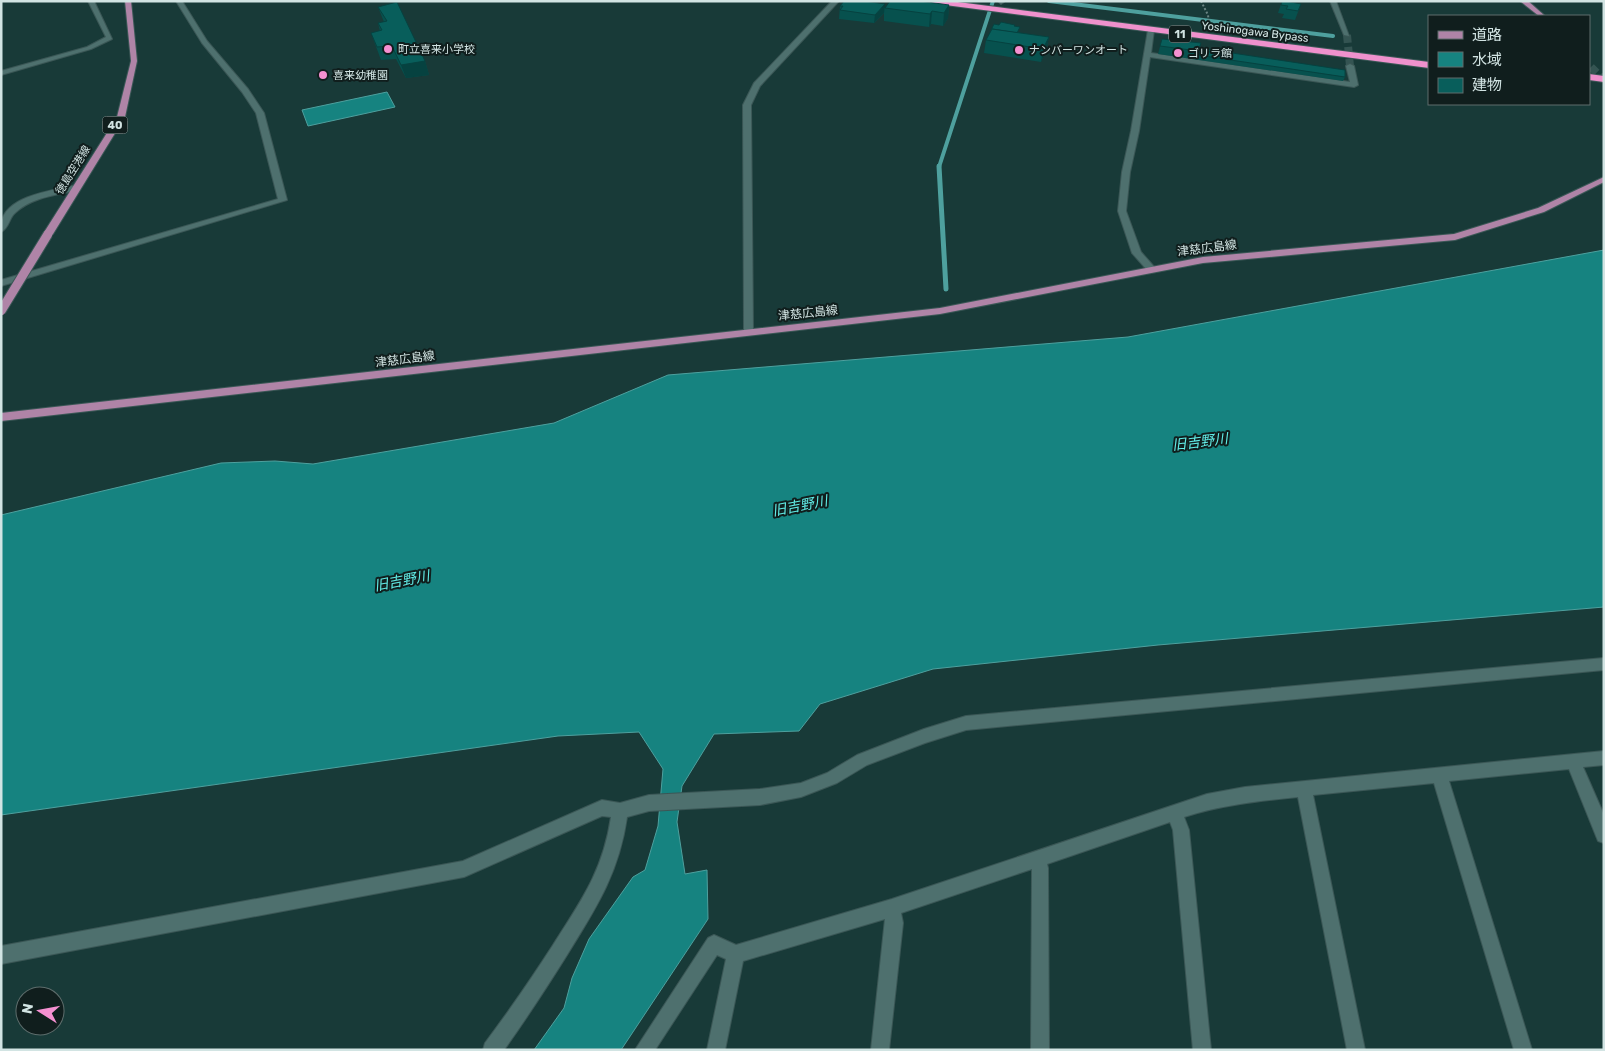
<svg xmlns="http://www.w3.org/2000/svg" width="1605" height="1051" viewBox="0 0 1605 1051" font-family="Rubik,'Noto Sans JP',sans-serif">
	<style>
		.water { fill: #168380; stroke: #4ea09e }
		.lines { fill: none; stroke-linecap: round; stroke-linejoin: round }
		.stream-far1 { stroke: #4ea09e; stroke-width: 4 }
		.stream { stroke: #4ea09e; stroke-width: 5 }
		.minor-tunnel { stroke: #345452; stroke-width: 8; stroke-dasharray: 8 4; stroke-linecap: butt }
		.major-tunnel { stroke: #345452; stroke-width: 8; stroke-dasharray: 8 4; stroke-linecap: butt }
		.minor-casing { stroke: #3b5756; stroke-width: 2 }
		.major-casing { stroke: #3b5756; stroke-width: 2 }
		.highway-casing { stroke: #3b5756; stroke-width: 2 }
		.path { stroke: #6a8584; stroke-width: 2; stroke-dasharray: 2 2; stroke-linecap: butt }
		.minor { fill: #4e706e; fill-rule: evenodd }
		.major { fill: #af84a7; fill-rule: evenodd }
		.highway { fill: #ef91cd; fill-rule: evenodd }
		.major-bridge-casing { stroke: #3b5756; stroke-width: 11; stroke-linecap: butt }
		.major-bridge { stroke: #af84a7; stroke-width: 9 }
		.wall { fill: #07514e }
		.shaded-wall { fill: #064240 }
		.building { fill: #085e5b; stroke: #064240 }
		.poi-dot { fill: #f590d1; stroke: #101e1d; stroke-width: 2 }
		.labels { text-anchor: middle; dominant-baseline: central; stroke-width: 4; stroke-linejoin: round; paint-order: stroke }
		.far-street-label { font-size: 11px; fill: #d2e4e3; stroke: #101e1d }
		.shield { fill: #101e1d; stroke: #98a9a8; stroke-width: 1 }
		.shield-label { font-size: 11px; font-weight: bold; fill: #d2e4e3 }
		.far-poi-label { font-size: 11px; fill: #d2e4e3; stroke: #101e1d; text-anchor: start }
		.street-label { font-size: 12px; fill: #d2e4e3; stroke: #101e1d }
		.water-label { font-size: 14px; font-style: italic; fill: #62eee8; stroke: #101e1d }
	</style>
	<rect width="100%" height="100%" fill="#183a38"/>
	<!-- water -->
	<g class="water">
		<path d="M387,92L395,107L308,126L302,110Z"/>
		<path d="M1604,250V607L1158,645L933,669L820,704L799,731L714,734L682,786L677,822L685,874L707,870L708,919L621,1050H534L564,1008L572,978L589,939L633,877L645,870L658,826L663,769L639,732L558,736L1,815V515L221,463L275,461L313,464L554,423L668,375L1128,337Z"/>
	</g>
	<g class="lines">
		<!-- stream-far1 -->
		<g class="stream-far1">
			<path d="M1049,1L1333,36"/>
			<path d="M939,167L993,1"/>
		</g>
		<!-- stream -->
		<path class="stream" d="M939,166L946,289"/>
		<!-- minor-tunnel -->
		<path class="minor-tunnel" d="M1347,35L1350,66"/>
		<!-- major-tunnel -->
		<path class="major-tunnel" d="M1591,67L1604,80"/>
		<!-- minor casing -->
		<g class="minor-casing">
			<g id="minor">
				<path d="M88,1H94L112,39L91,49L1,75V71L87,47L106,37Z"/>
				<path d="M176,1H182L207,41L248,89L264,113L287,200L1,286V280L278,199L256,113L242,92L202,43Z"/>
				<path d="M832,1H839L760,86L751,105L753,331L748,334L744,333L743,105L754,83Z"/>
				<path d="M998,1H1004V2L1001,4Z"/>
				<path d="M1330,1H1336L1349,36L1344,35Z"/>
				<path d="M1151,28L1154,30L1151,53L1350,82L1346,66L1350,64L1354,66L1358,85L1354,87L1150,57L1139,131L1130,172L1126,211L1141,252L1156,269L1151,272L1148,271L1132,253L1118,211L1122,172L1131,131L1148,30Z"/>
				<path d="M76,185L79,186V190C57,195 32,197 15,213C9,218 9,228 1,232C1,228 1,223 2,220C9,195 55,190 76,185Z"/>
				<path d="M1604,658V670L966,730L925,743L867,765L837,783L801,797L760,805L649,811L627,817C619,873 596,908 567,955C547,987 526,1019 504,1050H483L485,1043C509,1011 531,979 553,945C581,901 603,871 611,817L602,816L464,877L1,964V946L463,861L602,800L620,803L649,795L760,789L801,783L827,773L857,755L924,729L966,716Z"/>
				<path d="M1604,751V765L1583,767L1604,815V843L1598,841L1569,769L1449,781L1532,1050H1514L1434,783L1313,795L1365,1050H1347L1298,797C1259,801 1221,805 1184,817L1189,830L1211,1050H1193L1173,830L1170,822L1047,864L1048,868L1049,1050H1031L1032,869L901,913L903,923L889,1050H871L885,919L743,961L725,1050H707L726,959L717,955L655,1050H635L708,938L714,935L736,945L892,899L1207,794L1245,787Z"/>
			</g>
		</g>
		<!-- major casing -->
		<g class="major-casing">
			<g id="major">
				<path d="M125,1H131L137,61L125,117L53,234L48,237L45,236L43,234L117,117L131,61Z"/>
				<path d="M1520,1H1528L1545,16H1539Z"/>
				<path d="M1604,177V182L1544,212L1455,240L1203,263L940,314L1,421V413L940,308L1203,257L1454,234L1538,208Z"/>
			</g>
		</g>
		<!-- highway casing -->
		<g class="highway-casing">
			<g id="highway">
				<path d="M926,1H950L1429,62V68L930,3Z"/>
				<path d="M1589,74L1604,76V82L1589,80Z"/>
			</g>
		</g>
		<!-- path -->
		<path class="path" d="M1201,1L1208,15L1209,23"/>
		<!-- minor -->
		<use href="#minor" class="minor"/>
		<!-- major -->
		<use href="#major" class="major"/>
		<!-- highway -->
		<use href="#highway" class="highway"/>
		<!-- major-bridge casing -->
		<g class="major-bridge-casing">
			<path id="major-bridge" d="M1,311L48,234"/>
		</g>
		<!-- major-bridge -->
		<use href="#major-bridge" class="major-bridge"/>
	</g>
	<!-- wall -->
	<g class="wall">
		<path d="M1282,1L1301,4L1295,20L1282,18L1284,14L1278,13Z"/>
		<path d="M949,5L948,18L943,26L931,24L929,27L884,21V13L874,23L839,19L840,6L885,8Z"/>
		<path d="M378,7L425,61L429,75L406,78L396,59L381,60L371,33L380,31L378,23L384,22Z"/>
		<path d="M1015,26L1019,33L1049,37L1046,50L1041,62L984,53L986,40L990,33L991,30Z"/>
		<path d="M1162,39L1201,43L1198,52L1345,77L1343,81L1158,54Z"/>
	</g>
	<!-- shaded-wall -->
	<g class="shaded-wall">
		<path d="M885,4L884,13L874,23L875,15Z"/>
		<path d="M949,5L948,18L943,26L944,13Z"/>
		<path d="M932,11L931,24L929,27L930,14Z"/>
		<path d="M1049,37L1046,50L1041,62L1043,49Z"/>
		<path d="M425,61L429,75L406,78L401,65Z"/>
	</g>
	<!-- building -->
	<g class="building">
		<path d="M844,1H865L885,4L875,15L840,10L843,6H840Z"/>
		<path d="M890,1H920L949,5L944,13L932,11L930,14L885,8Z"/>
		<path d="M1282,1H1286L1301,4L1298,11L1286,9L1288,6L1281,5Z"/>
		<path d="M397,2L425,61L401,65L392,46L377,47L371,33L382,30L378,23L387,21L378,7Z"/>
		<path d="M1001,22L1015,25L1014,26L1020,27L1017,33L992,29V30H991L994,24L999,25Z"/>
		<path d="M992,29L1049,37L1043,49L986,40Z"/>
		<path d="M1162,39L1201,43L1198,51L1160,46Z"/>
		<path d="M1199,48L1345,70V77L1197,55Z"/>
	</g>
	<!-- markers -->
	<g class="poi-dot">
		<circle cx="388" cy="49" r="5"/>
		<circle cx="1019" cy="50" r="5"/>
		<circle cx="1178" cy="53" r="5"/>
		<circle cx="323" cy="75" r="5"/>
	</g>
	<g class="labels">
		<!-- far-street labels -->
		<g class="far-street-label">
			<text transform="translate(1255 32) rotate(7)">Yoshinogawa Bypass</text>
			<text transform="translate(73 170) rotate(-58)">徳島空港線</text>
		</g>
		<!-- shield labels -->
		<g class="shield">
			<rect x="1169" y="25.5" width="22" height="17" rx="4"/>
			<rect x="102.5" y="116.5" width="25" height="17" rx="4"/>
		</g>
		<g class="shield-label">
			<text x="1180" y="34">11</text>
			<text x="115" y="125">40</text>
		</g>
		<!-- far-poi labels -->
		<g class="far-poi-label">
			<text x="398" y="49">町立喜来小学校</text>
			<text x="1029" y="50">ナンバーワンオート</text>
			<text x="1188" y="53">ゴリラ館</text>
			<text x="333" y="75">喜来幼稚園</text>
		</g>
		<!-- street labels -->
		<g class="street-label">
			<text transform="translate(1207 248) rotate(-7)">津慈広島線</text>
			<text transform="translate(808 313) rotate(-6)">津慈広島線</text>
			<text transform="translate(405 359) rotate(-7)">津慈広島線</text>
		</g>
		<!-- water labels -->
		<g class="water-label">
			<text transform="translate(1200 442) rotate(-7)">旧吉野川</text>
			<text transform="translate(800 506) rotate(-11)">旧吉野川</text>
			<text transform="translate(402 581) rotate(-11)">旧吉野川</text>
		</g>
	</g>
	<!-- border -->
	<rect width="1605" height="1051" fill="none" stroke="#d2e4e3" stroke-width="5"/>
	<!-- legend -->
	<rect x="1428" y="15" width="162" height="90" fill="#101e1d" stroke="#5e6d6c"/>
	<rect x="1438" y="31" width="25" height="8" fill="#af84a7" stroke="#5e6d6c"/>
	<text x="1472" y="40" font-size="15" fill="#d2e4e3">道路</text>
	<rect x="1438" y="52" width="25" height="15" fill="#168380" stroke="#5e6d6c"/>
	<text x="1472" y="65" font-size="15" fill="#d2e4e3">水域</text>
	<rect x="1438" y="78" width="25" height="15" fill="#085e5b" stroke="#5e6d6c"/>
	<text x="1472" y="90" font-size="15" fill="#d2e4e3">建物</text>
	<!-- north arrow -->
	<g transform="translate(40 1011) rotate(281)"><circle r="24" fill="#101e1d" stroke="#5e6d6c"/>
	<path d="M0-4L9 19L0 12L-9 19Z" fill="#f590d1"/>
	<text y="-8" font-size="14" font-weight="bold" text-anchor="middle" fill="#d2e4e3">N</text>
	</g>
</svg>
